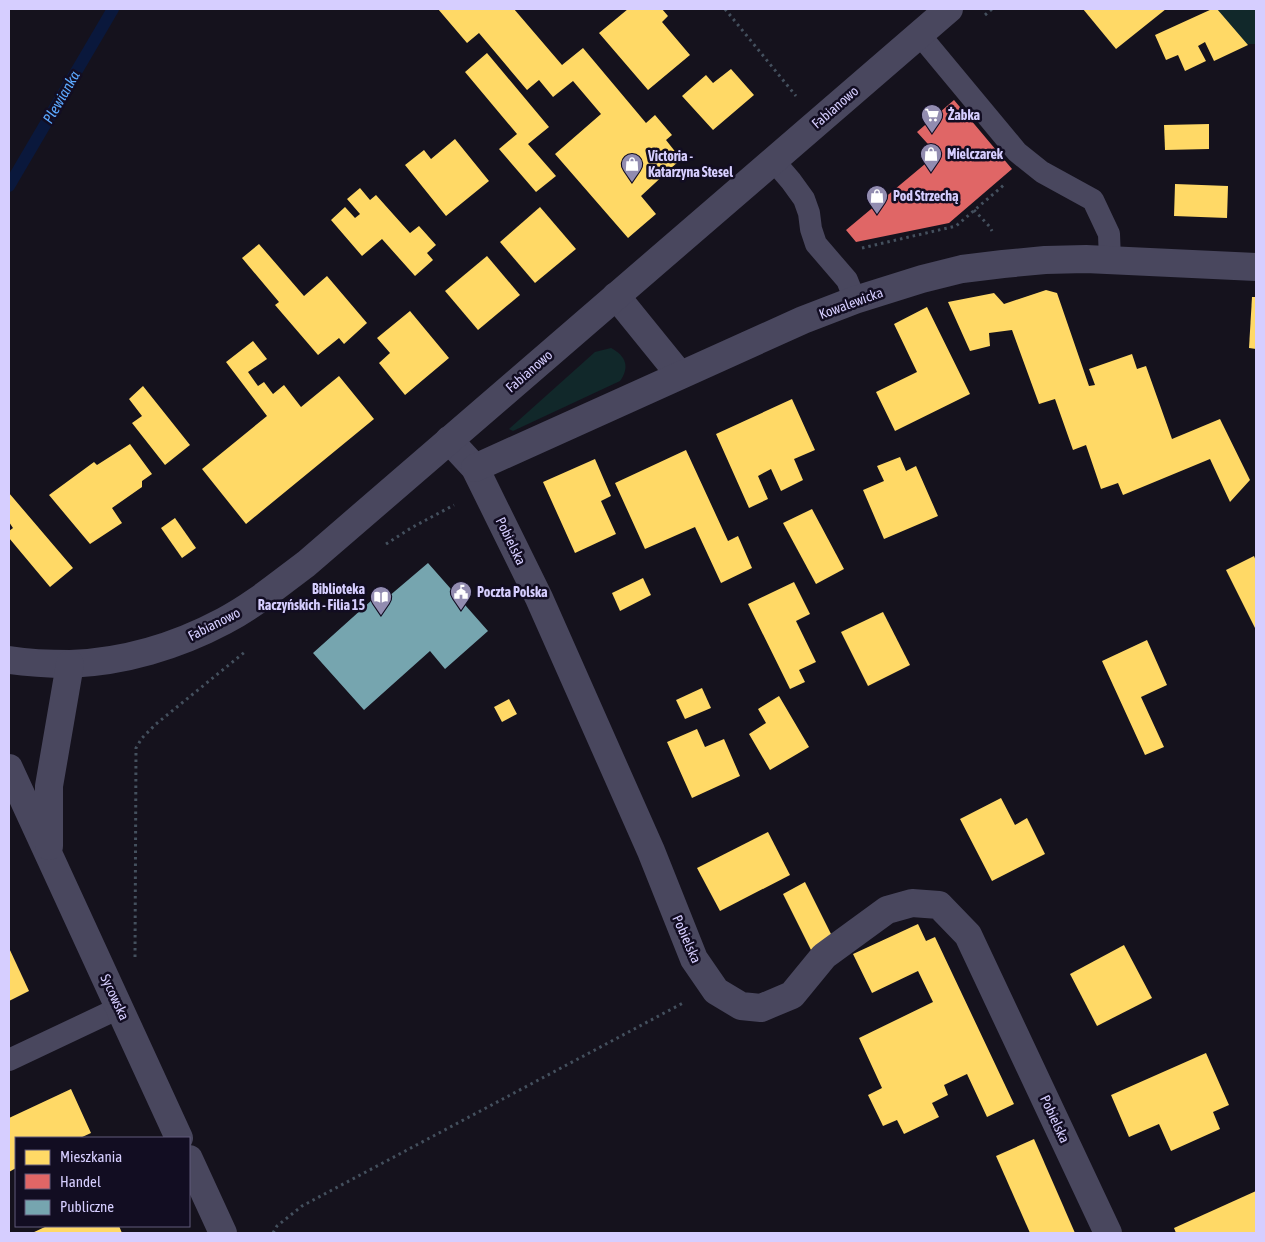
<svg xmlns="http://www.w3.org/2000/svg" width="1265" height="1242" viewBox="0 0 1265 1242" font-family="'Asap Condensed',sans-serif">
	<style>
		.green { fill: #11282a }
		.homes { fill: #ffd966 }
		.shops { fill: #e06666 }
		.public { fill: #76a5af }
		.lines { fill: none; stroke-linecap: round; stroke-linejoin: round }
		.stream { stroke: #0a183c; stroke-width: 12 }
		.path { stroke: #44505e; stroke-width: 3; stroke-dasharray: 2.5 4; stroke-linecap: butt }
		.service { stroke: #49475e; stroke-width: 22 }
		.minor { stroke: #49475e; stroke-width: 28 }
		.tertiary { stroke: #49475e; stroke-width: 28 }
		.labels { text-anchor: middle; dominant-baseline: central; stroke-width: 5; stroke-linejoin: round; paint-order: stroke }
		.street-label { font-size: 14px; fill: #d6ceff; stroke: #120d22 }
		.poi-label { font-size: 14px; font-weight: bold; fill: #d6ceff; stroke: #120d22; text-anchor: start }
		.water-label { font-size: 15px; font-style: italic; fill: #5ca9ff; stroke: #120d22 }
	</style>
	<rect width="100%" height="100%" fill="#15121d"/>
	<!-- green -->
	<g class="green">
		<path d="M1215,9H1256V44H1244Z"/>
		<path d="M611,348C626,356 630,367 620,381L513,431L509,429L595,352Z"/>
	</g>
	<!-- homes -->
	<g class="homes">
		<path d="M438,9H514L562,65L583,48L646,123L655,115L672,135L666,140L681,159L641,196L656,214L628,238L555,154L601,114L573,81L553,97L539,80L527,90L479,33L467,43Z"/>
		<path d="M628,9H662L668,16L662,22L690,55L648,90L599,33Z"/>
		<path d="M1083,9H1166L1116,49Z"/>
		<path d="M1212,9H1217L1248,45L1214,61L1205,42L1198,46L1206,61L1185,71L1178,55L1166,60L1155,35Z"/>
		<path d="M487,53L549,127L528,144L556,176L536,192L499,149L517,134L465,72Z"/>
		<path d="M731,69L754,95L713,130L682,96L706,75L713,83Z"/>
		<path d="M1209,124V149L1165,150L1164,125Z"/>
		<path d="M455,139L489,181L446,216L405,165L424,150L431,159Z"/>
		<path d="M1175,184L1228,186L1227,218L1174,216Z"/>
		<path d="M360,188L370,200L376,195L410,233L419,226L436,245L427,253L433,260L415,276L382,239L362,256L331,220L345,207L355,218L360,214L347,199Z"/>
		<path d="M540,207L576,249L535,283L500,242Z"/>
		<path d="M259,244L304,296L327,276L367,323L344,344L339,338L318,355L275,305L279,302L242,258Z"/>
		<path d="M487,256L520,295L478,330L445,291Z"/>
		<path d="M1046,290L1057,293L1089,386L1095,385L1089,369L1132,354L1137,369L1146,366L1172,439L1220,419L1250,480L1230,502L1210,459L1123,495L1118,483L1101,489L1086,445L1073,450L1055,399L1039,404L1012,330L989,333L990,346L970,351L948,302L994,293L1004,304Z"/>
		<path d="M1252,297H1256V349L1249,348Z"/>
		<path d="M927,307L970,394L895,431L876,392L917,372L894,324Z"/>
		<path d="M410,311L449,358L405,395L379,363L390,353L377,338Z"/>
		<path d="M253,341L267,359L248,372L258,386L264,382L273,394L284,385L301,407L339,376L374,419L246,524L202,469L267,416L226,362Z"/>
		<path d="M143,386L190,445L165,465L132,423L142,416L129,399Z"/>
		<path d="M792,399L815,450L794,459L803,480L781,491L771,469L758,476L768,499L749,508L716,434Z"/>
		<path d="M130,444L152,474L142,481V487L112,508L122,523L90,544L49,495L94,462L97,465Z"/>
		<path d="M686,450L728,541L738,536L752,568L721,583L695,527L645,549L615,483Z"/>
		<path d="M900,457L906,471L916,466L938,516L884,539L863,490L884,481L877,466Z"/>
		<path d="M595,459L611,496L601,501L616,534L575,553L543,482Z"/>
		<path d="M9,493L73,568L50,587L9,538V531L13,528L9,522Z"/>
		<path d="M812,509L844,569L816,584L783,523Z"/>
		<path d="M175,518L196,548L182,558L161,528Z"/>
		<path d="M1254,556L1256,561V630L1226,570Z"/>
		<path d="M643,578L651,595L620,611L612,593Z"/>
		<path d="M794,582L810,614L796,621L816,662L799,670L805,682L790,689L748,604Z"/>
		<path d="M883,612L910,665L868,686L841,632Z"/>
		<path d="M1147,640L1167,685L1141,697L1164,747L1145,755L1102,661Z"/>
		<path d="M702,688L711,708L685,719L676,700Z"/>
		<path d="M779,696L809,747L770,770L749,734L766,723L758,709Z"/>
		<path d="M509,699L517,714L502,722L494,707Z"/>
		<path d="M697,729L705,747L724,739L740,776L692,798L667,742Z"/>
		<path d="M1001,798L1015,825L1027,818L1045,854L992,881L960,819Z"/>
		<path d="M768,832L790,875L720,911L697,868Z"/>
		<path d="M805,882L833,938L811,950L783,894Z"/>
		<path d="M918,924L926,941L935,937L1014,1104L987,1117L967,1074L944,1085L948,1095L932,1103L939,1117L904,1134L897,1120L883,1126L868,1095L882,1088L859,1038L933,1002L918,971L872,993L853,954Z"/>
		<path d="M1124,945L1152,998L1097,1026L1070,974Z"/>
		<path d="M9,948L29,991L9,1001Z"/>
		<path d="M1206,1053L1229,1105L1213,1112L1220,1129L1171,1151L1159,1124L1129,1137L1111,1095Z"/>
		<path d="M71,1089L91,1133L80,1138H16V1168L9,1172V1118Z"/>
		<path d="M1034,1139L1075,1233H1030L996,1156Z"/>
		<path d="M1256,1191V1233H1176L1174,1228Z"/>
		<path d="M47,1226H119L122,1233H32Z"/>
	</g>
	<!-- shops -->
	<path class="shops" d="M954,100L1012,169L949,223L856,242L846,230L937,154L917,132Z"/>
	<!-- public -->
	<path class="public" d="M428,563L488,631L445,669L430,651L364,710L313,653L382,591L388,597Z"/>
	<g class="lines">
		<!-- stream -->
		<path class="stream" d="M9,186L113,9"/>
		<!-- path -->
		<g class="path">
			<path d="M725,9L796,96"/>
			<path d="M985,15L992,9"/>
			<path d="M974,210L990,227L992,231"/>
			<path d="M862,248L956,226L1005,184"/>
			<path d="M386,544L411,528L454,505"/>
			<path d="M135,957L136,748L142,738L156,724L246,651"/>
			<path d="M273,1233L277,1226L302,1206L683,1003"/>
		</g>
		<!-- service -->
		<g class="service">
			<path d="M919,34L1017,152L1042,172L1093,200L1109,234L1110,260"/>
			<path d="M773,160L791,181L804,199L809,213L811,229L816,244L847,280L855,300"/>
			<path d="M9,1060L119,1008"/>
		</g>
		<!-- minor -->
		<g class="minor">
			<path d="M616,296L680,375"/>
			<path d="M449,440L475,468L539,598L651,851L694,959L716,991L741,1006L761,1008L792,995L824,956L887,910L912,903L939,905L968,935L1108,1233"/>
			<path d="M475,468L803,320L855,300L922,279L962,269L1003,264L1045,260L1086,259L1256,267"/>
		</g>
		<!-- tertiary -->
		<g class="tertiary">
			<path d="M9,660C29,663 49,664 70,664C123,662 177,646 224,621C253,606 279,584 306,564L949,9"/>
			<path d="M9,768L179,1138"/>
			<path d="M49,846V786L70,664"/>
			<path d="M189,1159L223,1233"/>
		</g>
	</g>
	<!-- icons -->
	<defs>
		<g id="supermarket-pin" transform="scale(1.125)"><path d="M0 17L-7.5 6A9.5 9.5 0 1 1 7.5 6Z" fill="#928cb0" stroke="#120d22"/><path d="M-6-5.5h2.5l.6 2H6L4.5 2H-2.5L-4.4-4H-6ZM-1.5 3.2a1.3 1.3 0 1 0 .1 0ZM3 3.2a1.3 1.3 0 1 0 .1 0Z" fill="#fff"/></g>
		<g id="shop-pin" transform="scale(1.125)"><path d="M0 17L-7.5 6A9.5 9.5 0 1 1 7.5 6Z" fill="#928cb0" stroke="#120d22"/><path d="M-5-2.5h2.3a2.7 3.5 0 0 1 5.4 0H5L5.5 6h-11ZM-1.5-2.5h3a1.5 2.3 0 0 0-3 0Z" fill="#fff"/></g>
		<g id="civic-pin" transform="scale(1.125)"><path d="M0 17L-7.5 6A9.5 9.5 0 1 1 7.5 6Z" fill="#928cb0" stroke="#120d22"/><path d="M-.6-6.5H3V-4.5H.6V-3L4-1V1h2V6H-6V1h2V-1L-.6-3ZM-1.2 2.5V6h2.4V2.5Z" fill="#fff"/></g>
		<g id="library-pin" transform="scale(1.125)"><path d="M0 17L-7.5 6A9.5 9.5 0 1 1 7.5 6Z" fill="#928cb0" stroke="#120d22"/><path d="M-6-4Q-3-5.5-.7-3.5V5Q-3 3-6 4ZM6-4Q3-5.5 .7-3.5V5Q3 3 6 4Z" fill="#fff"/></g>
	</defs>
	<g fill-rule="evenodd">
		<use href="#supermarket-pin" x="932" y="115"/>
		<use href="#shop-pin" x="931" y="154"/>
		<use href="#shop-pin" x="632" y="164"/>
		<use href="#shop-pin" x="877" y="196"/>
		<use href="#civic-pin" x="461" y="592"/>
		<use href="#library-pin" x="381" y="597"/>
	</g>
	<g class="labels">
		<!-- street labels -->
		<g class="street-label">
			<text transform="translate(835 107) rotate(-41)">Fabianowo</text>
			<text transform="translate(851 303) rotate(-20)">Kowalewicka</text>
			<text transform="translate(529 371) rotate(-41)">Fabianowo</text>
			<text transform="translate(511 541) rotate(64)">Pobielska</text>
			<text transform="translate(214 624) rotate(-27)">Fabianowo</text>
			<text transform="translate(687 939) rotate(66)">Pobielska</text>
			<text transform="translate(115 997) rotate(65)">Sycowska</text>
			<text transform="translate(1055 1119) rotate(65)">Pobielska</text>
		</g>
		<!-- poi labels -->
		<g class="poi-label">
			<text x="948" y="115">Żabka</text>
			<text x="947" y="154">Mielczarek</text>
			<text x="648" y="156">Victoria -<tspan x="648" dy="16">Katarzyna Stesel</tspan></text>
			<text x="893" y="196">Pod Strzechą</text>
			<text x="365" y="589" text-anchor="end">Biblioteka<tspan x="365" dy="16">Raczyńskich - Filia 15</tspan></text>
			<text x="477" y="592">Poczta Polska</text>
		</g>
		<!-- water labels -->
		<g class="water-label">
			<text transform="translate(61 97) rotate(-60)">Plewianka</text>
		</g>
	</g>
	<!-- border -->
	<rect width="1265" height="1242" fill="none" stroke="#d6ceff" stroke-width="20"/>
	<!-- legend -->
	<rect x="15" y="1137" width="175" height="90" fill="#120d22" stroke="#605a7a"/>
	<rect x="25" y="1150" width="25" height="15" fill="#ffd966" stroke="#605a7a"/>
	<text x="60" y="1162" font-size="15" fill="#d6ceff">Mieszkania</text>
	<rect x="25" y="1174" width="25" height="15" fill="#e06666" stroke="#605a7a"/>
	<text x="60" y="1187" font-size="15" fill="#d6ceff">Handel</text>
	<rect x="25" y="1200" width="25" height="15" fill="#76a5af" stroke="#605a7a"/>
	<text x="60" y="1212" font-size="15" fill="#d6ceff">Publiczne</text>
</svg>
